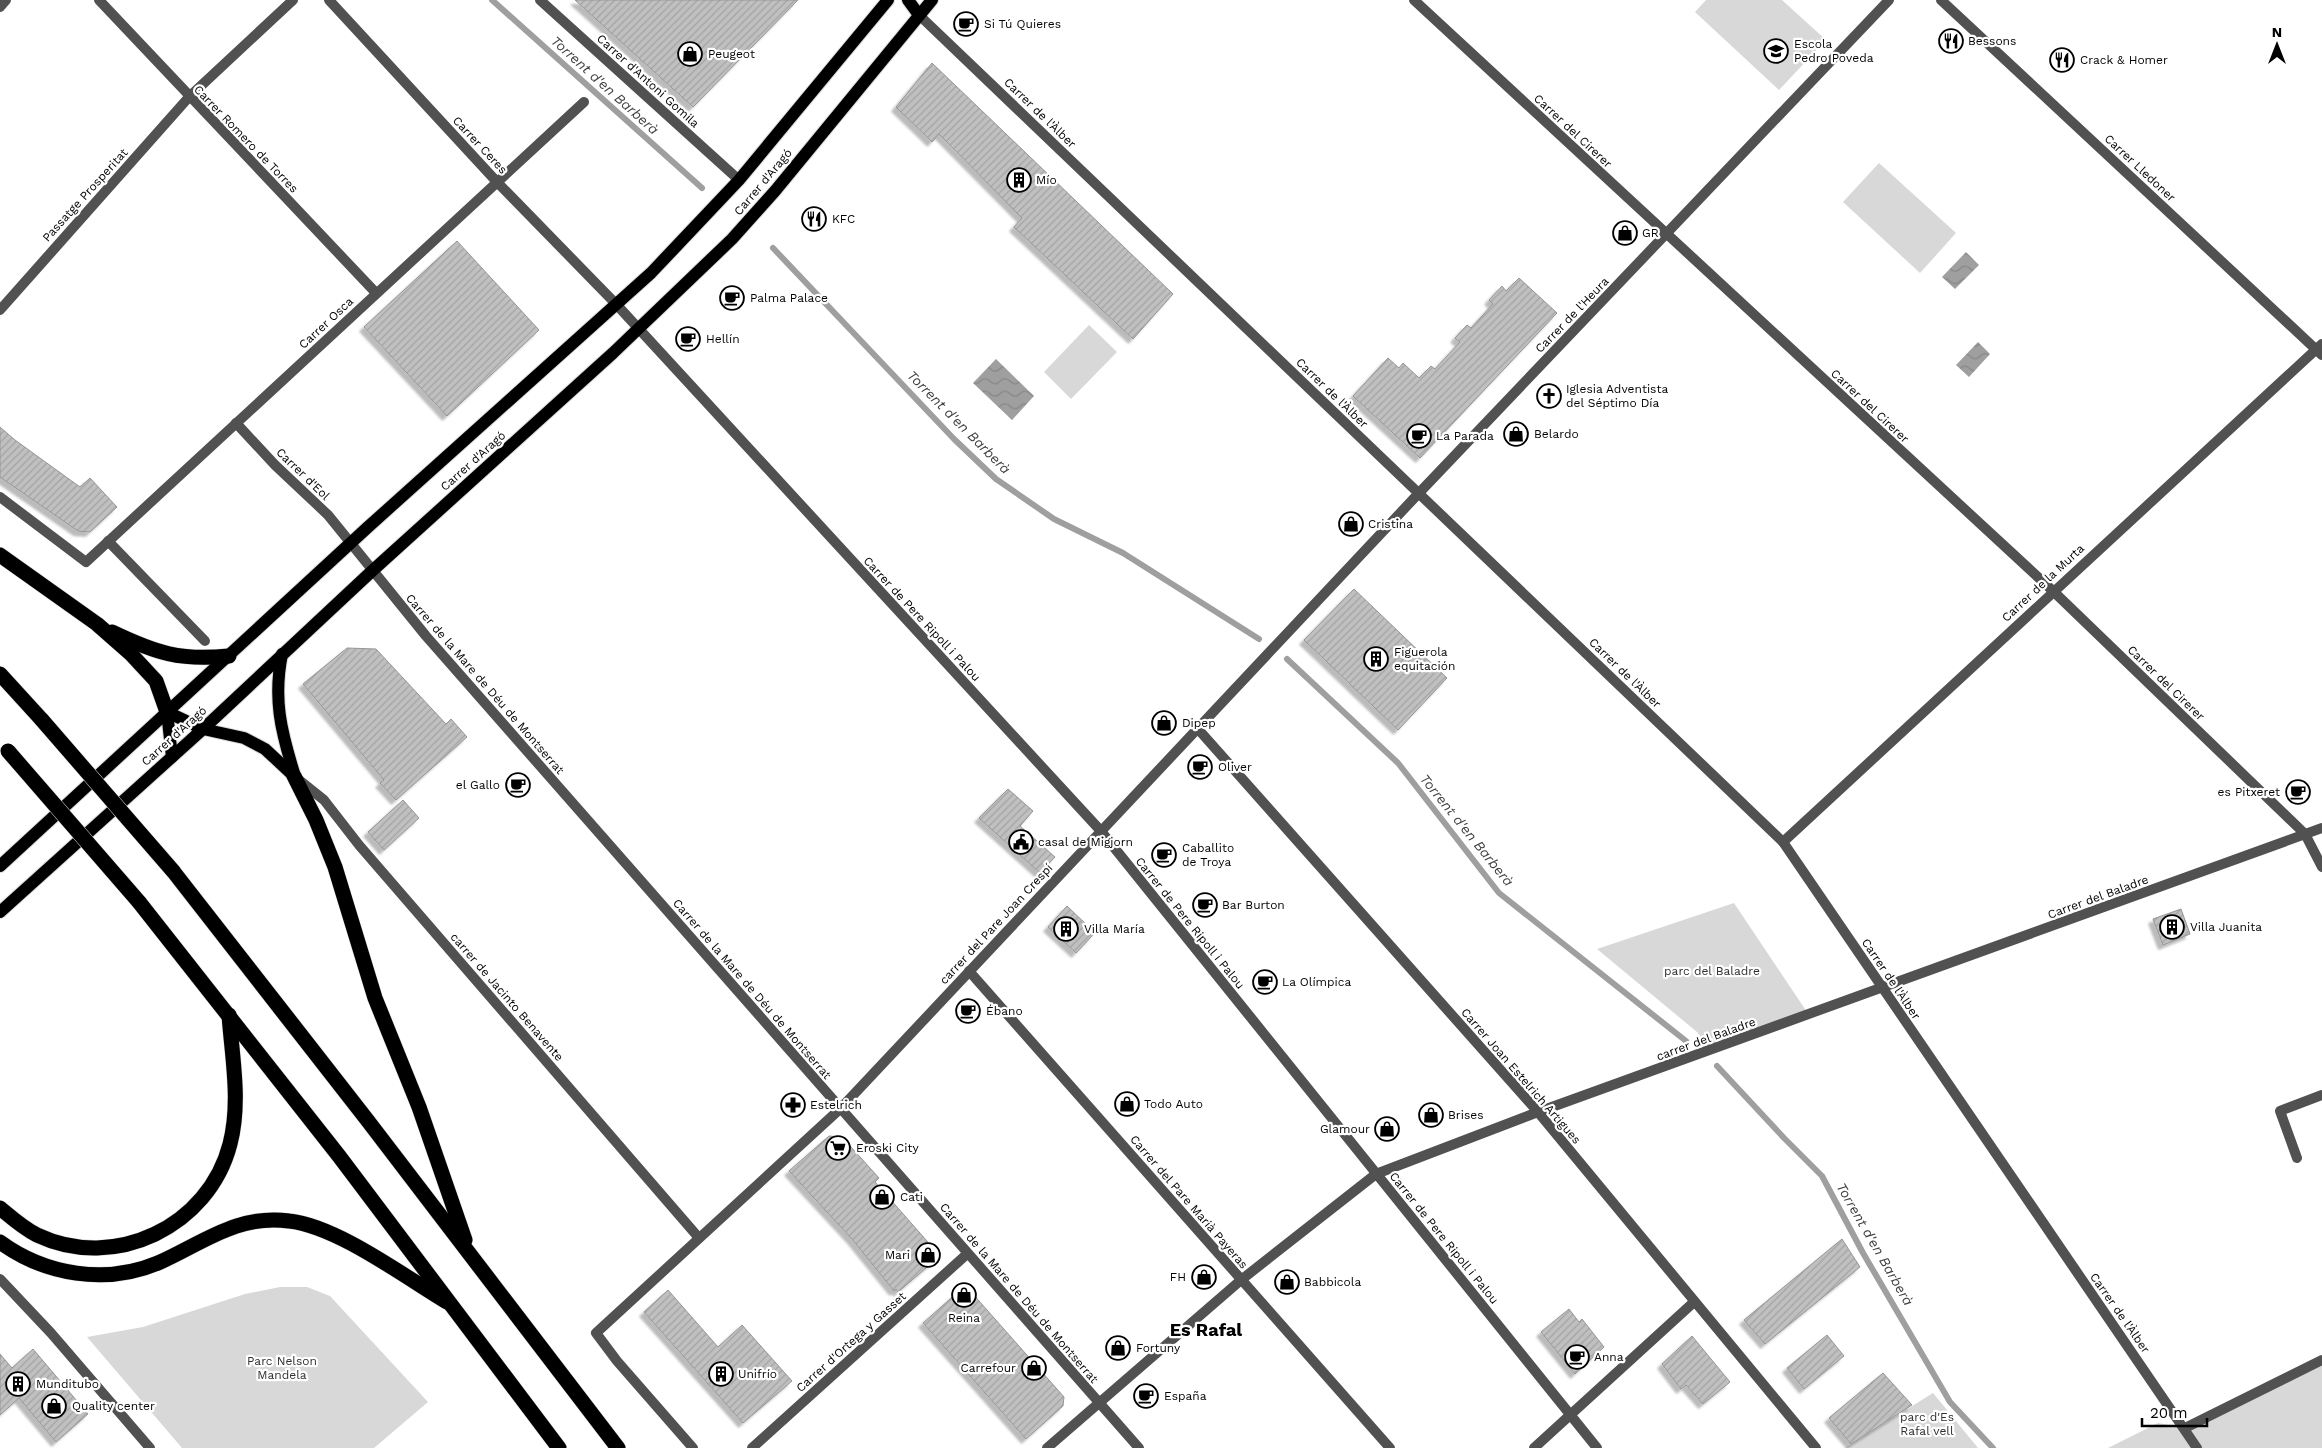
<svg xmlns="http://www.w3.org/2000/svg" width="2322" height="1448" viewBox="0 0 2322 1448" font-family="'Work Sans',sans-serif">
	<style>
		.green { fill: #d8d8d8 }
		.water { fill: url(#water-waves) }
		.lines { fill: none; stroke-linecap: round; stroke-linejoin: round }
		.stream { stroke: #9f9f9f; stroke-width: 6 }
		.building { fill: url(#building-hatch); stroke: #959595; filter: url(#shadow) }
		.primary-casing { stroke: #dbdbdb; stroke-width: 14 }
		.motorway-casing { stroke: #dbdbdb; stroke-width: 16 }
		.pedestrian { stroke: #515151; stroke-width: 10 }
		.minor { stroke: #515151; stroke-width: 10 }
		.primary { stroke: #000; stroke-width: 12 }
		.motorway { stroke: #000; stroke-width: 15 }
		.motorway-bridge-casing { stroke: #dbdbdb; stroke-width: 16; stroke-linecap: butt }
		.motorway-bridge { stroke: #000; stroke-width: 15 }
		.labels { text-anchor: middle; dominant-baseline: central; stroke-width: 4.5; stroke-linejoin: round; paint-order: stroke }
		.poi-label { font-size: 12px; fill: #000; stroke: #fff; text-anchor: start }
		.street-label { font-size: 12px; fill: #000; stroke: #fff }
		.park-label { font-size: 12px; fill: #2f2f2f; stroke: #fff }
		.water-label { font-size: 14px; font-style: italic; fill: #404040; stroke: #fff }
		.district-label { font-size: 18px; font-weight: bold; fill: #000; stroke: #fff }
	</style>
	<defs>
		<pattern id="water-waves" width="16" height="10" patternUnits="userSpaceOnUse" patternTransform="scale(1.25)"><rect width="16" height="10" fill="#9f9f9f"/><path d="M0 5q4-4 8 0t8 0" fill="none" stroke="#878787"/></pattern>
		<pattern id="building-hatch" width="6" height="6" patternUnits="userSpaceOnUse" patternTransform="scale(1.25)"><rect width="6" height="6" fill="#c0c0c0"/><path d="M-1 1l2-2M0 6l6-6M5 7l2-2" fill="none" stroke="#a3a3a3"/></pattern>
		<filter id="shadow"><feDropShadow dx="-4.5" dy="4.5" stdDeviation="1" flood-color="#0004"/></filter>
	</defs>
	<rect width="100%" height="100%" fill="#fff"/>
	<!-- green -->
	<g class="green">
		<path d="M1706,0H1782L1826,40L1779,90L1695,12Z"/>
		<path d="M1879,163L1956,233L1920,273L1843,202Z"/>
		<path d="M1089,325L1117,352L1071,399L1044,372Z"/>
		<path d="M1734,903L1809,1015L1712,1050L1697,1032L1597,949Z"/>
		<path d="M280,1287H307L330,1296L428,1402L374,1448H182L87,1337L143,1327L245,1294Z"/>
		<path d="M2322,1360V1448H2108L2158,1423L2185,1428Z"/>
		<path d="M1933,1393L1978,1448H1845Z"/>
	</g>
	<!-- water -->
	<g class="water">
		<path d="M1966,252L1979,265L1955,289L1942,277Z"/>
		<path d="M1978,342L1990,354L1969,377L1956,365Z"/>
		<path d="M996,359L1034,396L1012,420L973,383Z"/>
	</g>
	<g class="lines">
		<!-- stream -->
		<g class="stream">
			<path d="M492,0L702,188"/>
			<path d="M773,248L954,439L996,479L1054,519L1123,553L1259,639"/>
			<path d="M1287,659L1398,763L1499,893L1686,1041"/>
			<path d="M1717,1066L1784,1138L1822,1176L1863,1253L1950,1402L1993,1448"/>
		</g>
	</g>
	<!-- building -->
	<g class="building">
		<path d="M575,0H798L693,107Z"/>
		<path d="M932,63L1173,294L1133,339L1014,227L1022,218L939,134L932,142L896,107Z"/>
		<path d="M457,241L539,330L447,416L364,327Z"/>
		<path d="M1519,278L1557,313L1420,458L1353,396L1388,358L1399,368L1403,363L1419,378L1431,366L1435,369L1460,342L1455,338L1467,325L1471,328L1493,304L1489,300L1502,286L1506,291Z"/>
		<path d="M0,427L15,440L80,487L90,478L117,507L90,532L78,531L0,477Z"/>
		<path d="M1354,589L1447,678L1398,730L1304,640Z"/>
		<path d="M347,648L376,649L446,724L451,719L467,737L396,800L380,783L384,780L303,684Z"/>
		<path d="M1008,789L1033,811L1020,826L1055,857L1040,873L979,818Z"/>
		<path d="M403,800L419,818L384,850L368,832Z"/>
		<path d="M1067,906L1089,927L1087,929L1093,935L1076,953L1048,927Z"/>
		<path d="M2181,909L2190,934L2163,945L2153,919Z"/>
		<path d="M829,1136L842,1137L879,1178L875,1182L934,1249L933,1262L898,1292L896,1289L894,1291L852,1239L789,1171Z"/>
		<path d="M1842,1239L1860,1267L1765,1344L1744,1320Z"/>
		<path d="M668,1290L718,1347L742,1325L792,1381L743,1423L644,1312Z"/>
		<path d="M958,1292L972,1293L1064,1397L1063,1406L1026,1439L923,1323Z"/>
		<path d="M1569,1309L1579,1322L1582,1319L1604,1347L1575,1374L1541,1332Z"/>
		<path d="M1827,1335L1844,1356L1804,1389L1787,1368Z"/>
		<path d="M1692,1336L1730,1382L1703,1404L1686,1385L1681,1389L1662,1364Z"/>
		<path d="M33,1349L88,1414L56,1442L19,1398L0,1415V1354L12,1368Z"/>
		<path d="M1883,1373L1912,1405L1851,1444L1829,1418Z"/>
	</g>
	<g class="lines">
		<!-- primary casing -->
		<g class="primary-casing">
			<g id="primary">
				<path d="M908,0L919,15"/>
				<path d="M282,654C273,699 281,731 294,773"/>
				<path d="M167,712L203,729L244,738L265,749L294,776"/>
				<path d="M167,712L172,757"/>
				<path d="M0,866L368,527L651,273L739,180L888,0"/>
				<path d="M0,912L203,729L372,571L613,353L732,239L775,191L932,0"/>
			</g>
		</g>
		<!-- motorway casing -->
		<g class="motorway-casing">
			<g id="motorway">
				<path d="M0,555L97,624L130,653L156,681L167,712"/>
				<path d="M112,632C156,653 180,661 229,656"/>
				<path d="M0,674L42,720"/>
				<path d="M294,776L316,820L335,867L375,998L419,1107L465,1240"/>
				<path d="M173,871L368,1121L618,1448"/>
				<path d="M139,902L339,1156L559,1448"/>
				<path d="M0,1208C12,1218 23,1228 37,1235C115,1272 209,1226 230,1144C241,1102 232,1057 229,1015"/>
				<path d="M0,1242C45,1275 106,1285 158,1263C203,1243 237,1214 289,1221C337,1226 405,1277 447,1302"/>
			</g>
		</g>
		<!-- pedestrian -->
		<path class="pedestrian" d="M108,541L205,641"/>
		<!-- minor -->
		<g class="minor">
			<path d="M99,0L376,293"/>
			<path d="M329,0L497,182L616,304L1100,830L1597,1448"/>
			<path d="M540,0L739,180"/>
			<path d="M1414,0L2053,591L2305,834L2322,867"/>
			<path d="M1941,0L2322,355"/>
			<path d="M0,7L6,0"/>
			<path d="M919,15L1783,842L2197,1448"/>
			<path d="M0,310L189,97L293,0"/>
			<path d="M236,423L275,465L328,515L426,636L1139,1448"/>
			<path d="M0,497L86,562L584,102"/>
			<path d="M1198,729L1538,1112L1816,1448"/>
			<path d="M299,780L324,800L359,845L699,1238"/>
			<path d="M1783,842L2322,344"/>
			<path d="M969,971L1390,1448"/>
			<path d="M2297,1158L2280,1111L2322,1095"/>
			<path d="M0,1279L51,1333L150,1448"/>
			<path d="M2185,1428L2322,1360"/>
			<path d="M693,1448L617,1361L596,1333L841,1108L1419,493L1889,0"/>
			<path d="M752,1448L967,1254"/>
			<path d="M1047,1448L1241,1280L1376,1174L1538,1112L2322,828"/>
			<path d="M1534,1448L1694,1302"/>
		</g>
		<!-- primary -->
		<use href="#primary" class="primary"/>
		<!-- motorway -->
		<use href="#motorway" class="motorway"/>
		<!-- motorway-bridge casing -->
		<g class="motorway-bridge-casing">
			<g id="motorway-bridge">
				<path d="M42,720L173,871"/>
				<path d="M8,751L139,902"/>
			</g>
		</g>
		<!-- motorway-bridge -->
		<use href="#motorway-bridge" class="motorway-bridge"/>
	</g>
	<!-- icons -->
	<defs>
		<g id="cafe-ring" transform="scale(1.25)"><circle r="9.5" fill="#fff" stroke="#000" stroke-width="1.5"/><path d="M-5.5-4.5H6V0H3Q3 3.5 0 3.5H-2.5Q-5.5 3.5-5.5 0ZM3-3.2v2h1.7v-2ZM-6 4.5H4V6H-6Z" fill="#000"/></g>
		<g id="restaurant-ring" transform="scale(1.25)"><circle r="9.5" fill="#fff" stroke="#000" stroke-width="1.5"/><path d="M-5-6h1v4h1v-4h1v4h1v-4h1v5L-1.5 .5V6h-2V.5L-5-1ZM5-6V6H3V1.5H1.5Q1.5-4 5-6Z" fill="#000"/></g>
		<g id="school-ring" transform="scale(1.25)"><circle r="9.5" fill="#fff" stroke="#000" stroke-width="1.5"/><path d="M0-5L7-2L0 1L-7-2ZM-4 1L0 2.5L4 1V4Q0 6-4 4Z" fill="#000"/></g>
		<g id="shop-ring" transform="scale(1.25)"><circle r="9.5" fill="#fff" stroke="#000" stroke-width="1.5"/><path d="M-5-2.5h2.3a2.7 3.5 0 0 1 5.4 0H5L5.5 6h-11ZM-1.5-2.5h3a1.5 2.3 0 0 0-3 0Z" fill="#000"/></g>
		<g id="building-ring" transform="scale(1.25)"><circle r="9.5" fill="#fff" stroke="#000" stroke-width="1.5"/><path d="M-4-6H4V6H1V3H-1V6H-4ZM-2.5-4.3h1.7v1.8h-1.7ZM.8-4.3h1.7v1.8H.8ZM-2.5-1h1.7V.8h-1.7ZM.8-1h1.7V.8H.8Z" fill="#000"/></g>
		<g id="church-ring" transform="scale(1.25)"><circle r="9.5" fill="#fff" stroke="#000" stroke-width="1.5"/><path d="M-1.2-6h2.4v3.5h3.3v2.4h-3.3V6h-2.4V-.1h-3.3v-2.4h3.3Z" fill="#000"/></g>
		<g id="civic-ring" transform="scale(1.25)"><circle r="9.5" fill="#fff" stroke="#000" stroke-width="1.5"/><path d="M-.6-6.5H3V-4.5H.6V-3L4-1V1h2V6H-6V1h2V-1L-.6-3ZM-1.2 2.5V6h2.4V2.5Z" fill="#000"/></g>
		<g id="pharmacy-ring" transform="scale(1.25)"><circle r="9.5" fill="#fff" stroke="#000" stroke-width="1.5"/><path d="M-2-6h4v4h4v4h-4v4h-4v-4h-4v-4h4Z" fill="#000"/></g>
		<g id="supermarket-ring" transform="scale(1.25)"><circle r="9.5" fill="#fff" stroke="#000" stroke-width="1.5"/><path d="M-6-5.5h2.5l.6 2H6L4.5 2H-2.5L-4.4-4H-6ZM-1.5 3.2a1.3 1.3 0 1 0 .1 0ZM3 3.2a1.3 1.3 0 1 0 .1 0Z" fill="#000"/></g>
	</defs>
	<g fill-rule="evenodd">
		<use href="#cafe-ring" x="966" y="24"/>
		<use href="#restaurant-ring" x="1951" y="41"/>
		<use href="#school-ring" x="1776" y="51"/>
		<use href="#shop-ring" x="690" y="54"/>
		<use href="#restaurant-ring" x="2062" y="60"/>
		<use href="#building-ring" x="1019" y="180"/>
		<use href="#restaurant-ring" x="814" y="219"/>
		<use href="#shop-ring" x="1625" y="233"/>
		<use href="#cafe-ring" x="732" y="298"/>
		<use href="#cafe-ring" x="688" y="339"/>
		<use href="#church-ring" x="1549" y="396"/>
		<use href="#shop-ring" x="1516" y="434"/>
		<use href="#cafe-ring" x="1419" y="436"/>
		<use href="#shop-ring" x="1351" y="524"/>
		<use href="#building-ring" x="1376" y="659"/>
		<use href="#shop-ring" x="1164" y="723"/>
		<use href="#cafe-ring" x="1200" y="767"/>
		<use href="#cafe-ring" x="518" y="785"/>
		<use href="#cafe-ring" x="2298" y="792"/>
		<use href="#civic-ring" x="1021" y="842"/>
		<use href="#cafe-ring" x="1164" y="855"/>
		<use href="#cafe-ring" x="1205" y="905"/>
		<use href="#building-ring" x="2172" y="927"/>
		<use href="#building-ring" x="1066" y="929"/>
		<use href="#cafe-ring" x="1265" y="982"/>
		<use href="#cafe-ring" x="968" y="1011"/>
		<use href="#shop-ring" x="1127" y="1104"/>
		<use href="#pharmacy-ring" x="793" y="1105"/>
		<use href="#shop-ring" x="1431" y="1115"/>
		<use href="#shop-ring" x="1387" y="1129"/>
		<use href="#supermarket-ring" x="838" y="1148"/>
		<use href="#shop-ring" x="882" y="1197"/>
		<use href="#shop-ring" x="928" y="1255"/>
		<use href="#shop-ring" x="1204" y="1277"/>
		<use href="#shop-ring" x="1287" y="1282"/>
		<use href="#shop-ring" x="964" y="1295"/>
		<use href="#shop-ring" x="1118" y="1348"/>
		<use href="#cafe-ring" x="1577" y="1357"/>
		<use href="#shop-ring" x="1034" y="1368"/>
		<use href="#building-ring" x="721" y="1374"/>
		<use href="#building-ring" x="18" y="1384"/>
		<use href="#cafe-ring" x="1146" y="1396"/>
		<use href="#shop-ring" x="54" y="1406"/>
	</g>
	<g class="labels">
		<!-- poi labels -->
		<g class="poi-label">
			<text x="984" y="24">Si Tú Quieres</text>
			<text x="1968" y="41">Bessons</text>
			<text x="1794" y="44">Escola<tspan x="1794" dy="14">Pedro Poveda</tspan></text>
			<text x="708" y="54">Peugeot</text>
			<text x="2080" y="60">Crack &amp; Homer</text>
			<text x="1036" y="180">Mío</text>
			<text x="832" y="219">KFC</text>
			<text x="1642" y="233">GR</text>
			<text x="750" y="298">Palma Palace</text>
			<text x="706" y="339">Hellín</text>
			<text x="1566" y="389">Iglesia Adventista<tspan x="1566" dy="14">del Séptimo Día</tspan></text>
			<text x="1534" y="434">Belardo</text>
			<text x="1436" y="436">La Parada</text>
			<text x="1368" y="524">Cristina</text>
			<text x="1394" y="652">Figuerola<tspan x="1394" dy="14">equitación</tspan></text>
			<text x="1182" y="723">Dipep</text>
			<text x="1218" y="767">Oliver</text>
			<text x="500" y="785" text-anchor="end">el Gallo</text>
			<text x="2280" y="792" text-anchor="end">es Pitxeret</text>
			<text x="1038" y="842">casal de Migjorn</text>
			<text x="1182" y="848">Caballito<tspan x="1182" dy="14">de Troya</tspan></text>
			<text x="1222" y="905">Bar Burton</text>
			<text x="2190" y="927">Villa Juanita</text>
			<text x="1084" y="929">Villa María</text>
			<text x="1282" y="982">La Olímpica</text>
			<text x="986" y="1011">Ébano</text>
			<text x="1144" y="1104">Todo Auto</text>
			<text x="810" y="1105">Estelrich</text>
			<text x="1448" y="1115">Brises</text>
			<text x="1370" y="1129" text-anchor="end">Glamour</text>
			<text x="856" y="1148">Eroski City</text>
			<text x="900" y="1197">Cati</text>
			<text x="910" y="1255" text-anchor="end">Mari</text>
			<text x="1186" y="1277" text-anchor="end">FH</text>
			<text x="1304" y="1282">Babbicola</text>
			<text x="964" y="1318" text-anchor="middle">Reina</text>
			<text x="1136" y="1348">Fortuny</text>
			<text x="1594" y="1357">Anna</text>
			<text x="1016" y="1368" text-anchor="end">Carrefour</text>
			<text x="738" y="1374">Unifrío</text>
			<text x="36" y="1384">Munditubo</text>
			<text x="1164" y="1396">España</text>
			<text x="72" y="1406">Quality center</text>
		</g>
		<!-- street labels -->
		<g class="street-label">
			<text transform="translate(648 81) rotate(42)">Carrer d'Antoni Gomila</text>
			<text transform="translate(1040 113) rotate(44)">Carrer de l'Àlber</text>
			<text transform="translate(1573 131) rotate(43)">Carrer del Cirerer</text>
			<text transform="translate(246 139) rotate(46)">Carrer Romero de Torres</text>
			<text transform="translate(480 145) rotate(47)">Carrer Ceres</text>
			<text transform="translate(2140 168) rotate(43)">Carrer Lledoner</text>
			<text transform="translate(763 182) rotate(-50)">Carrer d'Aragó</text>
			<text transform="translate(85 195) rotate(-48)">Passatge Prosperitat</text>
			<text transform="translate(1572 315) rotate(-46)">Carrer de l'Heura</text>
			<text transform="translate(326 323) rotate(-43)">Carrer Osca</text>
			<text transform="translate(1332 393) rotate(44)">Carrer de l'Àlber</text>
			<text transform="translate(1870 406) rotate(43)">Carrer del Cirerer</text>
			<text transform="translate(473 461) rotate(-42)">Carrer d'Aragó</text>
			<text transform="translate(303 474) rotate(44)">Carrer d'Eol</text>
			<text transform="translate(2043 583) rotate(-43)">Carrer de la Murta</text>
			<text transform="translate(922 619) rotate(47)">Carrer de Pere Ripoll i Palou</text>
			<text transform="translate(1625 673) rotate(44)">Carrer de l'Àlber</text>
			<text transform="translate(2166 683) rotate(44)">Carrer del Cirerer</text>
			<text transform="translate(485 684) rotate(49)">Carrer de la Mare de Déu de Montserrat</text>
			<text transform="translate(174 736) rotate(-42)">Carrer d'Aragó</text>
			<text transform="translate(2098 897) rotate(-20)">Carrer del Baladre</text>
			<text transform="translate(1190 923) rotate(51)">Carrer de Pere Ripoll i Palou</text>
			<text transform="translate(996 924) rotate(-47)">carrer del Pare Joan Crespí</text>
			<text transform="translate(1891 979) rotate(56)">Carrer de l'Àlber</text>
			<text transform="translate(752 989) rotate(49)">Carrer de la Mare de Déu de Montserrat</text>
			<text transform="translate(507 997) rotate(49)">carrer de Jacinto Benavente</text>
			<text transform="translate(1706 1039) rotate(-20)">carrer del Baladre</text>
			<text transform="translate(1521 1076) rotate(49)">Carrer Joan Estelrich Artigues</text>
			<text transform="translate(1189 1202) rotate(49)">Carrer del Pare Marià Payeras</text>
			<text transform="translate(1444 1238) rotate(51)">Carrer de Pere Ripoll i Palou</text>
			<text transform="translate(1019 1293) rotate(49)">Carrer de la Mare de Déu de Montserrat</text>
			<text transform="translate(2120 1313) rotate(55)">Carrer de l'Àlber</text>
			<text transform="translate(851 1342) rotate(-42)">Carrer d'Ortega y Gasset</text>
		</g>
		<!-- park labels -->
		<g class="park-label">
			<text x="1712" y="971">parc del Baladre</text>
			<text x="282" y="1361">Parc Nelson<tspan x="282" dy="14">Mandela</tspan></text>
			<text x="1927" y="1417">parc d'Es<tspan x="1927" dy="14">Rafal vell</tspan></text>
		</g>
		<!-- water labels -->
		<g class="water-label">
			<text transform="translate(605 85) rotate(42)">Torrent d'en Barberà</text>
			<text transform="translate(959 422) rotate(45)">Torrent d'en Barberà</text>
			<text transform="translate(1467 830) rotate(51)">Torrent d'en Barberà</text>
			<text transform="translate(1875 1244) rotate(60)">Torrent d'en Barberà</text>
		</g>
		<!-- district labels -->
		<g class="district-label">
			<text x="1206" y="1329">Es Rafal</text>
		</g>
	</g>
	<!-- north arrow -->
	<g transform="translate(2277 45)" stroke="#ffffff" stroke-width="4" paint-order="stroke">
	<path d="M0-4L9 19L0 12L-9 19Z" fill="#000000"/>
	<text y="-8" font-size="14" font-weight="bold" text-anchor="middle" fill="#000000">N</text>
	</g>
	<!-- scale -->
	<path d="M2142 1418v8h65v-8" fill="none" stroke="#000000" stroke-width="2.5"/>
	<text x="2150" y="1418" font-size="15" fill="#000000" stroke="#ffffff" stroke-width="4" paint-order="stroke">20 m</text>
</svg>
